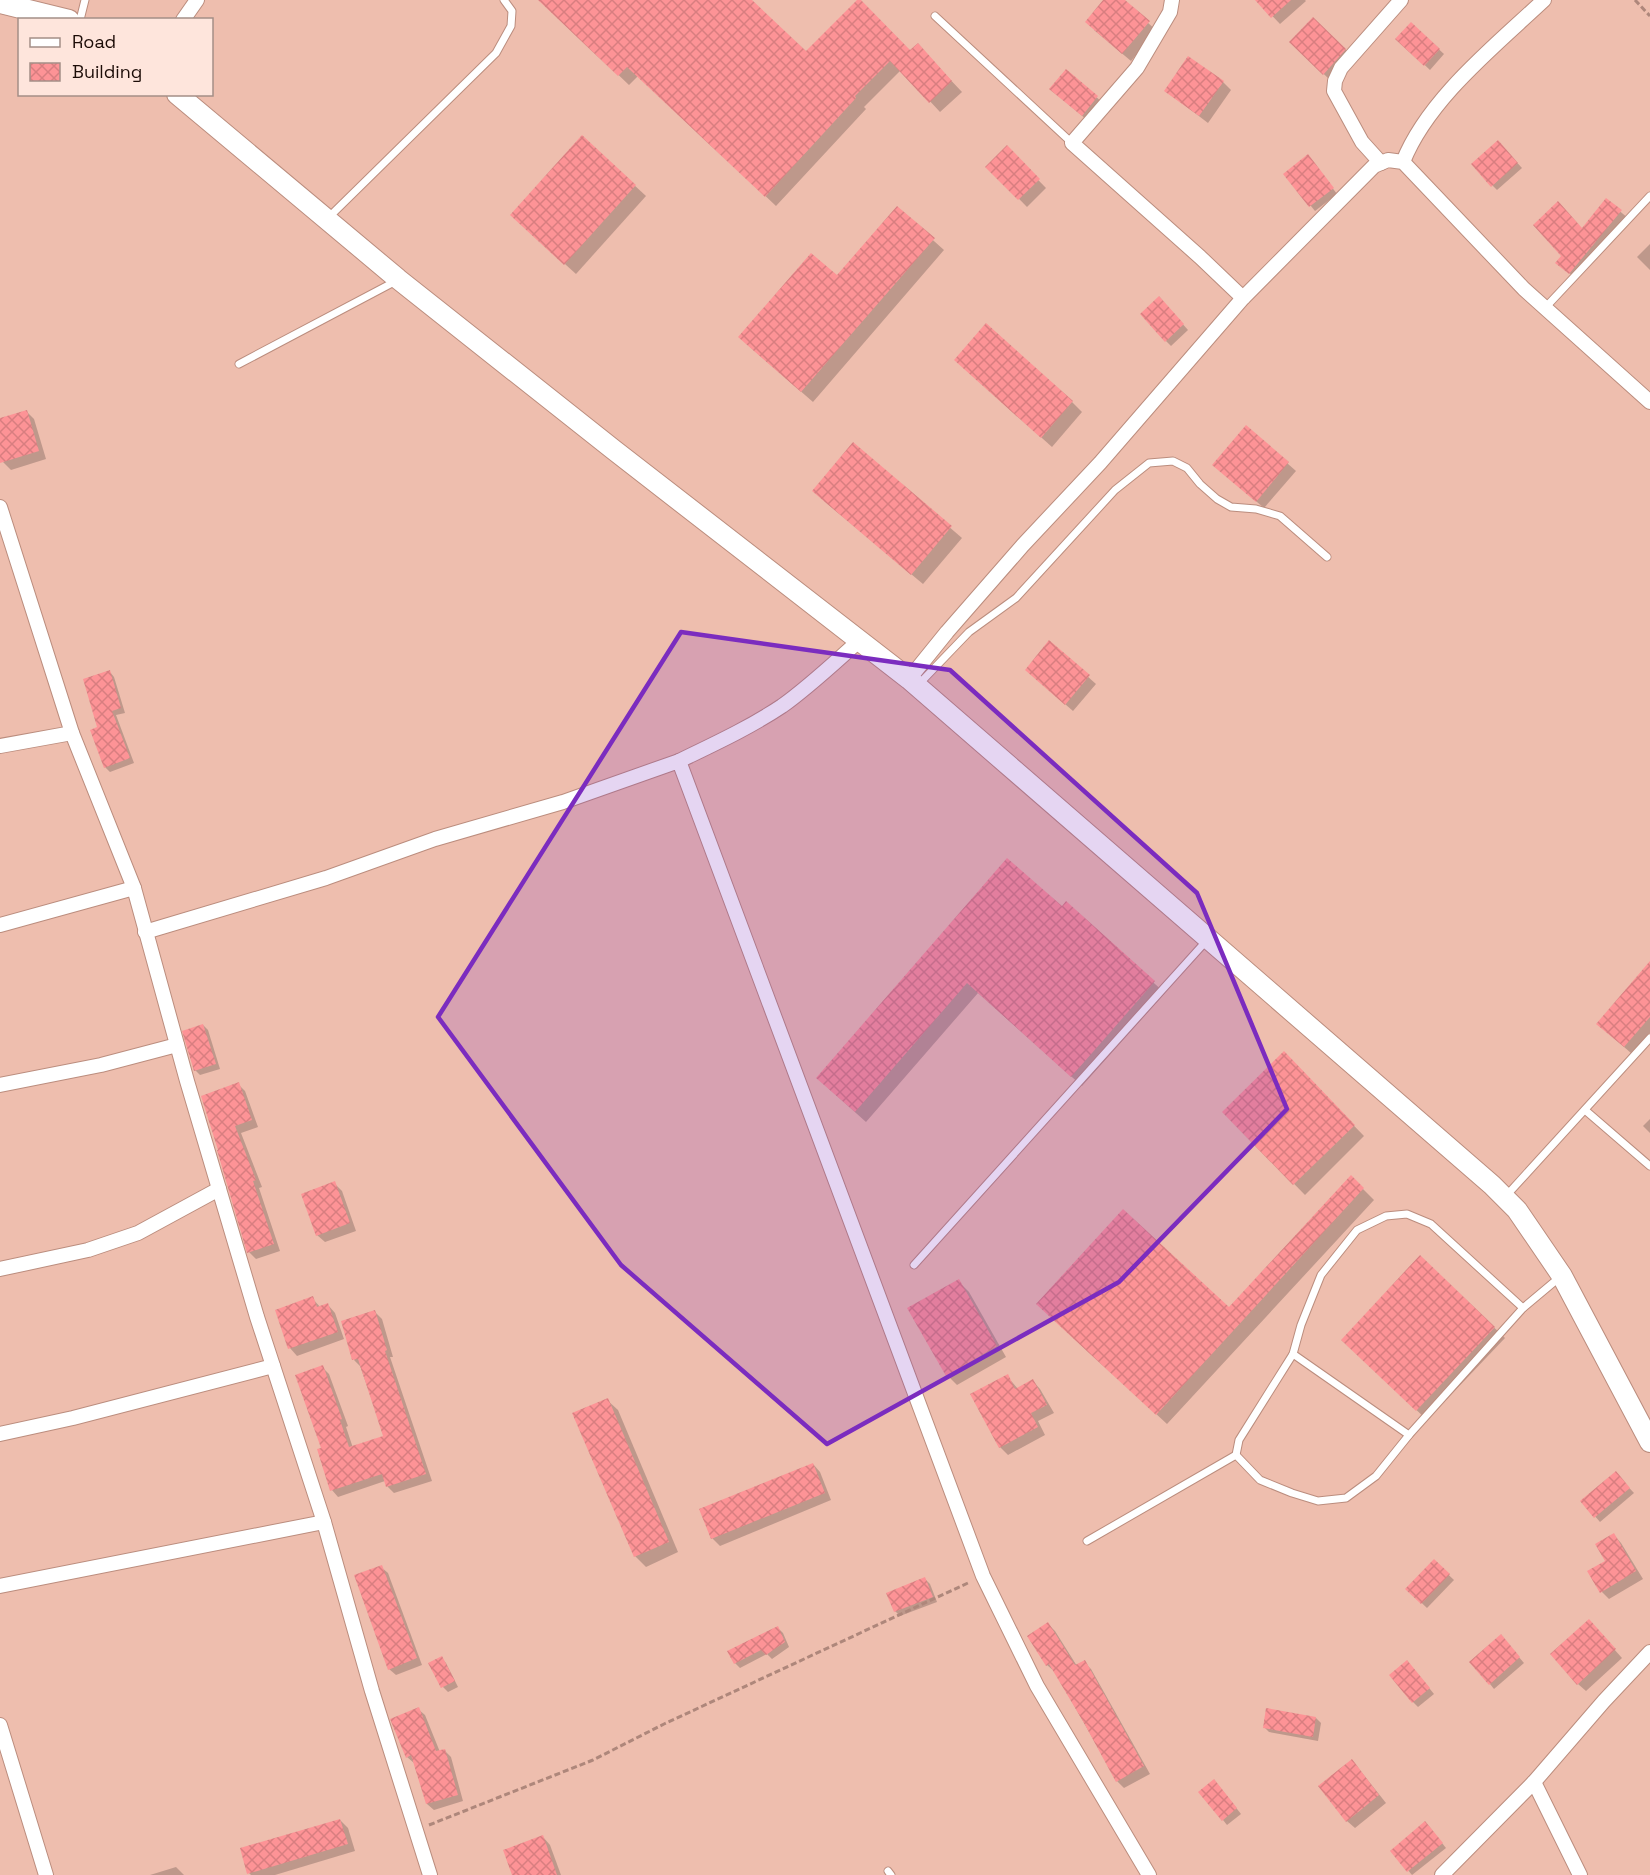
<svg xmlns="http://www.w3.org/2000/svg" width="1650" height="1875" viewBox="0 0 1650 1875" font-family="'Space Grotesk',sans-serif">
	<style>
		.shadow { fill: #0003 }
		.building { fill: url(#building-cross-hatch) }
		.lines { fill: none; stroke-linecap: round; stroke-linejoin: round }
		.lane-casing { stroke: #bb8d7e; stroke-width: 9 }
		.street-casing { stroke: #bb8d7e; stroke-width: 16 }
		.secondary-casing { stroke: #bb8d7e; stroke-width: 22 }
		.path { stroke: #ae877b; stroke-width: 3; stroke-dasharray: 6 3; stroke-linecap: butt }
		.lane { stroke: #fff; stroke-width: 7 }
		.street { stroke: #fff; stroke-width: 14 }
		.secondary { stroke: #fff; stroke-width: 20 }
		.marked { fill: #7b2cbf; fill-opacity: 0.2; stroke: #7b2cbf; stroke-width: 4.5; stroke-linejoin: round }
	</style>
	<defs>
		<pattern id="building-cross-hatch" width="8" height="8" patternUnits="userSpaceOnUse" patternTransform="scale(1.5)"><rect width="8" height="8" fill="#fd9396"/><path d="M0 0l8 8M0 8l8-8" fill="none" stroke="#d87e80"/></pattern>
	</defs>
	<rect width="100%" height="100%" fill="#eebeae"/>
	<!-- shadow -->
	<g class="shadow">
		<path d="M540,0H750L806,53L910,52L928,56L962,92L940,112L901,70L864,107L866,109L776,206L638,76L629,85Z"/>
		<path d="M1105,0H1122L1156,30L1131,61L1094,30Z"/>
		<path d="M1257,0H1305L1306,1L1280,24Z"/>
		<path d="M1313,19L1353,57L1332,82L1291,42Z"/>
		<path d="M1411,24L1444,54L1430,70L1397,39Z"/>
		<path d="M1066,71L1102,102L1087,120L1056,94Z"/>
		<path d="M1223,82L1231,90L1208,123L1166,91Z"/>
		<path d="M582,137L646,196L576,274L522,225Z"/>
		<path d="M1498,142L1522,168L1497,190L1493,186Z"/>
		<path d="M1007,148L1046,188L1027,207L988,167Z"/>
		<path d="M1312,161L1337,194L1315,211L1285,174Z"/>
		<path d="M1606,200L1628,218L1577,279L1564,269L1563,256Z"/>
		<path d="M897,208L944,250L813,402L750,347L837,278Z"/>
		<path d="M1650,244V270L1637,257Z"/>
		<path d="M1164,303L1188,330L1171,346L1166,341Z"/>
		<path d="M966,370L1072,402L1082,412L1052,447Z"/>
		<path d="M26,411L34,419L46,459L11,470L3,462L0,453V419Z"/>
		<path d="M1246,427L1296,471L1264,508L1222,472Z"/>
		<path d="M853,444L962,538L923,584L824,501Z"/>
		<path d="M1049,642L1096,684L1073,711L1034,677Z"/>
		<path d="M110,672L114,677L125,713L116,715L134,763L110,772L105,767L99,728Z"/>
		<path d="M1066,904L1165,993L1082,1086L978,993L866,1122L828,1088Z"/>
		<path d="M1650,963V1033L1632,1054L1606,1031Z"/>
		<path d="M203,1025L208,1030L220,1069L200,1075L195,1070Z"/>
		<path d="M1284,1054L1364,1136L1305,1195L1224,1112Z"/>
		<path d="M238,1084L245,1091L258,1127L241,1133L262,1187L259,1188L280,1251L256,1259L249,1252L219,1151Z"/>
		<path d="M1650,1119V1133L1643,1126Z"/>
		<path d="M1351,1177L1374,1200L1167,1424L1048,1314L1229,1310Z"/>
		<path d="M334,1183L342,1191L356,1231L325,1242L317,1235Z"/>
		<path d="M1420,1257L1505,1338L1427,1420L1353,1350Z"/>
		<path d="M958,1281L969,1292L1006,1357L957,1385L947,1375Z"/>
		<path d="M312,1298L321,1308L328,1305L335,1313L344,1339L297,1356L290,1348Z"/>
		<path d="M375,1312L382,1319L393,1357H390L432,1481L394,1493L387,1486L385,1481L338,1497L332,1490L323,1449L322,1367L329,1374L348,1426L346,1427L353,1448L385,1437L360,1366L354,1360Z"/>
		<path d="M1007,1376L1018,1389L1033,1381L1040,1389L1054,1413L1038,1421L1045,1435L1008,1455L1000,1447Z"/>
		<path d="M607,1400L618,1410L678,1552L646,1567L635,1556Z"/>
		<path d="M813,1464L820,1472L831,1500L720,1546L712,1538Z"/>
		<path d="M1620,1478L1634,1493L1600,1522L1582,1501Z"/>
		<path d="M1614,1535L1621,1543L1643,1579L1609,1599L1602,1592Z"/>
		<path d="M1434,1561L1454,1580L1427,1608L1407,1589Z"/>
		<path d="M381,1567L388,1573L422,1665L396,1675L389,1669Z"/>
		<path d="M925,1579L930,1584L937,1602L900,1616L895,1611L888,1594Z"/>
		<path d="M1048,1624L1055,1631L1077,1666L1084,1662L1091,1669L1150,1774L1124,1788L1117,1781L1055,1672L1047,1665Z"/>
		<path d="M778,1628L783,1633L789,1647L772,1659L767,1654L740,1668L735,1663Z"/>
		<path d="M1596,1629L1622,1658L1586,1691L1578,1684Z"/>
		<path d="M1505,1641L1524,1663L1494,1689L1490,1684Z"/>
		<path d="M441,1658L446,1663L458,1687L448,1692L443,1687L430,1664Z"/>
		<path d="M1412,1667L1434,1694L1418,1707L1413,1702Z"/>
		<path d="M418,1709L425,1715L440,1752L444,1750L451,1757L463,1801L434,1810L427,1804L414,1763L407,1757Z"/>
		<path d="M1316,1718L1321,1723L1318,1741L1269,1732L1264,1727Z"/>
		<path d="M1359,1769L1386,1803L1355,1828L1347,1821Z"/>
		<path d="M1219,1786L1241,1814L1227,1825L1223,1820Z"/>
		<path d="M340,1820L348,1828L355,1851L275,1875H251L249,1873Z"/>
		<path d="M1430,1828L1446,1848L1412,1875L1392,1851Z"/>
		<path d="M543,1837L550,1845L561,1875H514Z"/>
		<path d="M176,1867L184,1875H150Z"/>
	</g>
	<!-- building -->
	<g class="building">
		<path d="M538,0H752L806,51L857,0H861L910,50L918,43L952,81L929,103L890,61L855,96L856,98L765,197L627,67L618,76Z"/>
		<path d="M1103,0H1125L1150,21L1122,54L1085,22Z"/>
		<path d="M1255,0H1291L1271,18Z"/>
		<path d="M1313,17L1346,49L1323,75L1289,42Z"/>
		<path d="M1411,22L1440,49L1424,66L1395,39Z"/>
		<path d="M1188,56L1224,81L1199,116L1164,91Z"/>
		<path d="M1066,69L1098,96L1082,116L1049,89Z"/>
		<path d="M582,135L636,185L564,265L510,215Z"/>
		<path d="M1498,140L1518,163L1491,187L1471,164Z"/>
		<path d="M1007,145L1040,179L1018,200L985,167Z"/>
		<path d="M1308,154L1334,188L1309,207L1283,174Z"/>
		<path d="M1606,198L1622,210L1569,274L1555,263L1561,256L1533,225L1558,201L1582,228Z"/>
		<path d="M897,206L935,238L801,392L738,337L811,253L837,275Z"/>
		<path d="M1159,296L1184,324L1165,342L1140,314Z"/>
		<path d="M986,323L1073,401L1041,438L954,360Z"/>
		<path d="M27,410L39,451L0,463V418Z"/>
		<path d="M1246,425L1289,462L1256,502L1212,465Z"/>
		<path d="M853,442L952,526L911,575L812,491Z"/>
		<path d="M1049,640L1090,675L1065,705L1025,670Z"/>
		<path d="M110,670L121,708L112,711L130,758L104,768L90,730L97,727L83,679Z"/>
		<path d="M1007,858L1062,906L1066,901L1155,981L1071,1077L967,983L855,1112L816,1078Z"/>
		<path d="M1650,961V1017L1624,1047L1596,1024Z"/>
		<path d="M203,1024L216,1064L194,1071L182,1031Z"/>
		<path d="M1284,1051L1355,1125L1293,1185L1222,1112Z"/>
		<path d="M239,1082L252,1120L235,1126L256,1180L253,1181L274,1244L247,1253L217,1150H218L201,1096Z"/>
		<path d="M1351,1175L1364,1188L1156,1415L1036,1304L1123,1209L1229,1307Z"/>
		<path d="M335,1181L350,1223L316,1236L301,1194Z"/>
		<path d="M1420,1255L1495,1327L1416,1411L1341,1340Z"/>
		<path d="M959,1279L997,1346L946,1376L907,1308Z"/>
		<path d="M313,1296L317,1307L328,1303L338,1332L288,1349L275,1310Z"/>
		<path d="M375,1310L387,1350L385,1351L426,1474L386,1487L382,1474L330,1491L317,1449L321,1448L295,1375L323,1365L342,1419L340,1420L349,1447L383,1436L358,1359L352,1360L341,1321Z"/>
		<path d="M1008,1374L1015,1389L1033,1379L1047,1405L1031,1413L1038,1427L999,1448L970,1394Z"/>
		<path d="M608,1398L669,1542L634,1557L572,1413Z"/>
		<path d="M813,1463L825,1493L711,1539L699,1509Z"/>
		<path d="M1616,1471L1630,1488L1594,1518L1580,1501Z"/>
		<path d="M1614,1533L1636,1571L1600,1593L1587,1571L1605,1561L1595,1544Z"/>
		<path d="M1434,1559L1450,1574L1421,1604L1405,1589Z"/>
		<path d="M382,1565L417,1658L388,1670L354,1575Z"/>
		<path d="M925,1577L933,1597L894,1612L886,1593Z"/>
		<path d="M1589,1619L1616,1649L1577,1685L1550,1654Z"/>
		<path d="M1048,1622L1075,1665L1085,1660L1144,1766L1116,1782L1084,1723L1049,1664L1046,1666L1027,1636Z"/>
		<path d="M778,1626L785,1642L766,1655L761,1650L734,1664L727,1651Z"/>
		<path d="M1501,1634L1520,1657L1489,1685L1469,1662Z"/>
		<path d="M442,1656L455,1681L441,1688L428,1663Z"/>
		<path d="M1407,1660L1430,1688L1412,1703L1389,1675Z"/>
		<path d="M419,1707L436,1751L445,1749L458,1795L426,1804L411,1755L406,1758L390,1719Z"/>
		<path d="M1266,1708L1316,1717L1313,1737L1263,1728Z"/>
		<path d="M1352,1759L1379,1795L1346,1822L1318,1786Z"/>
		<path d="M1214,1779L1237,1808L1222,1821L1198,1792Z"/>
		<path d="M340,1819L348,1844L247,1874L240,1848Z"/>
		<path d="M1425,1821L1443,1843L1407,1872L1390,1851Z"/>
		<path d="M543,1835L557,1875H512L503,1850Z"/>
	</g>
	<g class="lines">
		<!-- lane casing -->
		<g class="lane-casing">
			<g id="lane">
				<path d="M935,16L1072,143"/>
				<path d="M80,20L85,0"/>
				<path d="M328,218L496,53L511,26L512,11L504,0"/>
				<path d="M1544,309L1650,196"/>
				<path d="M239,364L396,281"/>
				<path d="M919,684L969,632L1016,598L1115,490L1149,463L1173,461L1187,468L1200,484L1217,499L1231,507L1256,509L1280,516L1327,557"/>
				<path d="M1585,1110L1650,1166"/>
				<path d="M1506,1196L1650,1038"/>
				<path d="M914,1265L1208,939"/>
				<path d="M1293,1354L1409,1435"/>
				<path d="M1236,1455L1239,1440L1293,1354L1301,1325L1321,1275L1357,1230L1386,1216L1407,1214L1431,1224L1523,1308"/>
				<path d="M1087,1541L1236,1455L1260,1480L1292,1493L1318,1501L1346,1498L1376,1476L1409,1435L1523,1308L1560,1277"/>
				<path d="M888,1871L891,1875"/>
			</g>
		</g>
		<!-- street casing -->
		<g class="street-casing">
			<g id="street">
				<path d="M1172,0L1170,12L1137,68L1072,143L1200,257L1243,298"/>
				<path d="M183,20L197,0"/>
				<path d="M1403,162C1428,99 1495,46 1544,0"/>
				<path d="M1381,163L1362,142L1334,91L1335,81L1341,68L1401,0"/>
				<path d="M0,507L72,733L134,888L187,1081L257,1317L324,1522L372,1691L430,1875"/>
				<path d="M909,679L947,632L1023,545L1100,463L1243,298L1374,166L1388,160L1403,162L1524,289L1650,402"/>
				<path d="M0,746L72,733"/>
				<path d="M679,761C714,744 749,728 782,706C810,686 835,662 860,640"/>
				<path d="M0,925L134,888"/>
				<path d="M145,932L326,878L435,839L563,802L679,761L983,1576L1037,1686L1149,1875"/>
				<path d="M0,1085L101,1065L177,1045"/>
				<path d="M0,1269L88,1250L138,1233L219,1189"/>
				<path d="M0,1434L73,1418L273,1366"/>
				<path d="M0,1586L324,1522"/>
				<path d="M0,1725L46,1875"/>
				<path d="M1534,1782L1580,1875"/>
				<path d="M1442,1875L1534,1782L1604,1701L1650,1652"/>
			</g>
		</g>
		<!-- secondary casing -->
		<g class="secondary-casing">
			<g id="secondary">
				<path d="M0,3L69,20"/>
				<path d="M177,94L398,279L614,450L909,679L1492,1185L1517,1210L1562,1276L1650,1442"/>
			</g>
		</g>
		<!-- path -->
		<g class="path">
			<path d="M1635,0L1650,16"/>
			<path d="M429,1825L593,1760L664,1724L970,1582"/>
		</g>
		<!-- lane -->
		<use href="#lane" class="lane"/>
		<!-- street -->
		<use href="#street" class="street"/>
		<!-- secondary -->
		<use href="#secondary" class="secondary"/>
	</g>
	<!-- marked area -->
	<path class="marked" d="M681,632L950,670L1197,893L1287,1109L1119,1282L827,1444L621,1265L438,1017Z"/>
	<!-- legend -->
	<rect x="18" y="18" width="195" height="78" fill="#fee5dc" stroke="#a48e87" stroke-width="1.5"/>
	<rect x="30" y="38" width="30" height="9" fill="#ffffff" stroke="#a48e87" stroke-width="1.5"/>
	<text x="72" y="48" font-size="18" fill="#1c0c07">Road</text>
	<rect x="30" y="63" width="30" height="18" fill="url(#building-cross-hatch)" stroke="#a48e87" stroke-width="1.5"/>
	<text x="72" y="78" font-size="18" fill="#1c0c07">Building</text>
</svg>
